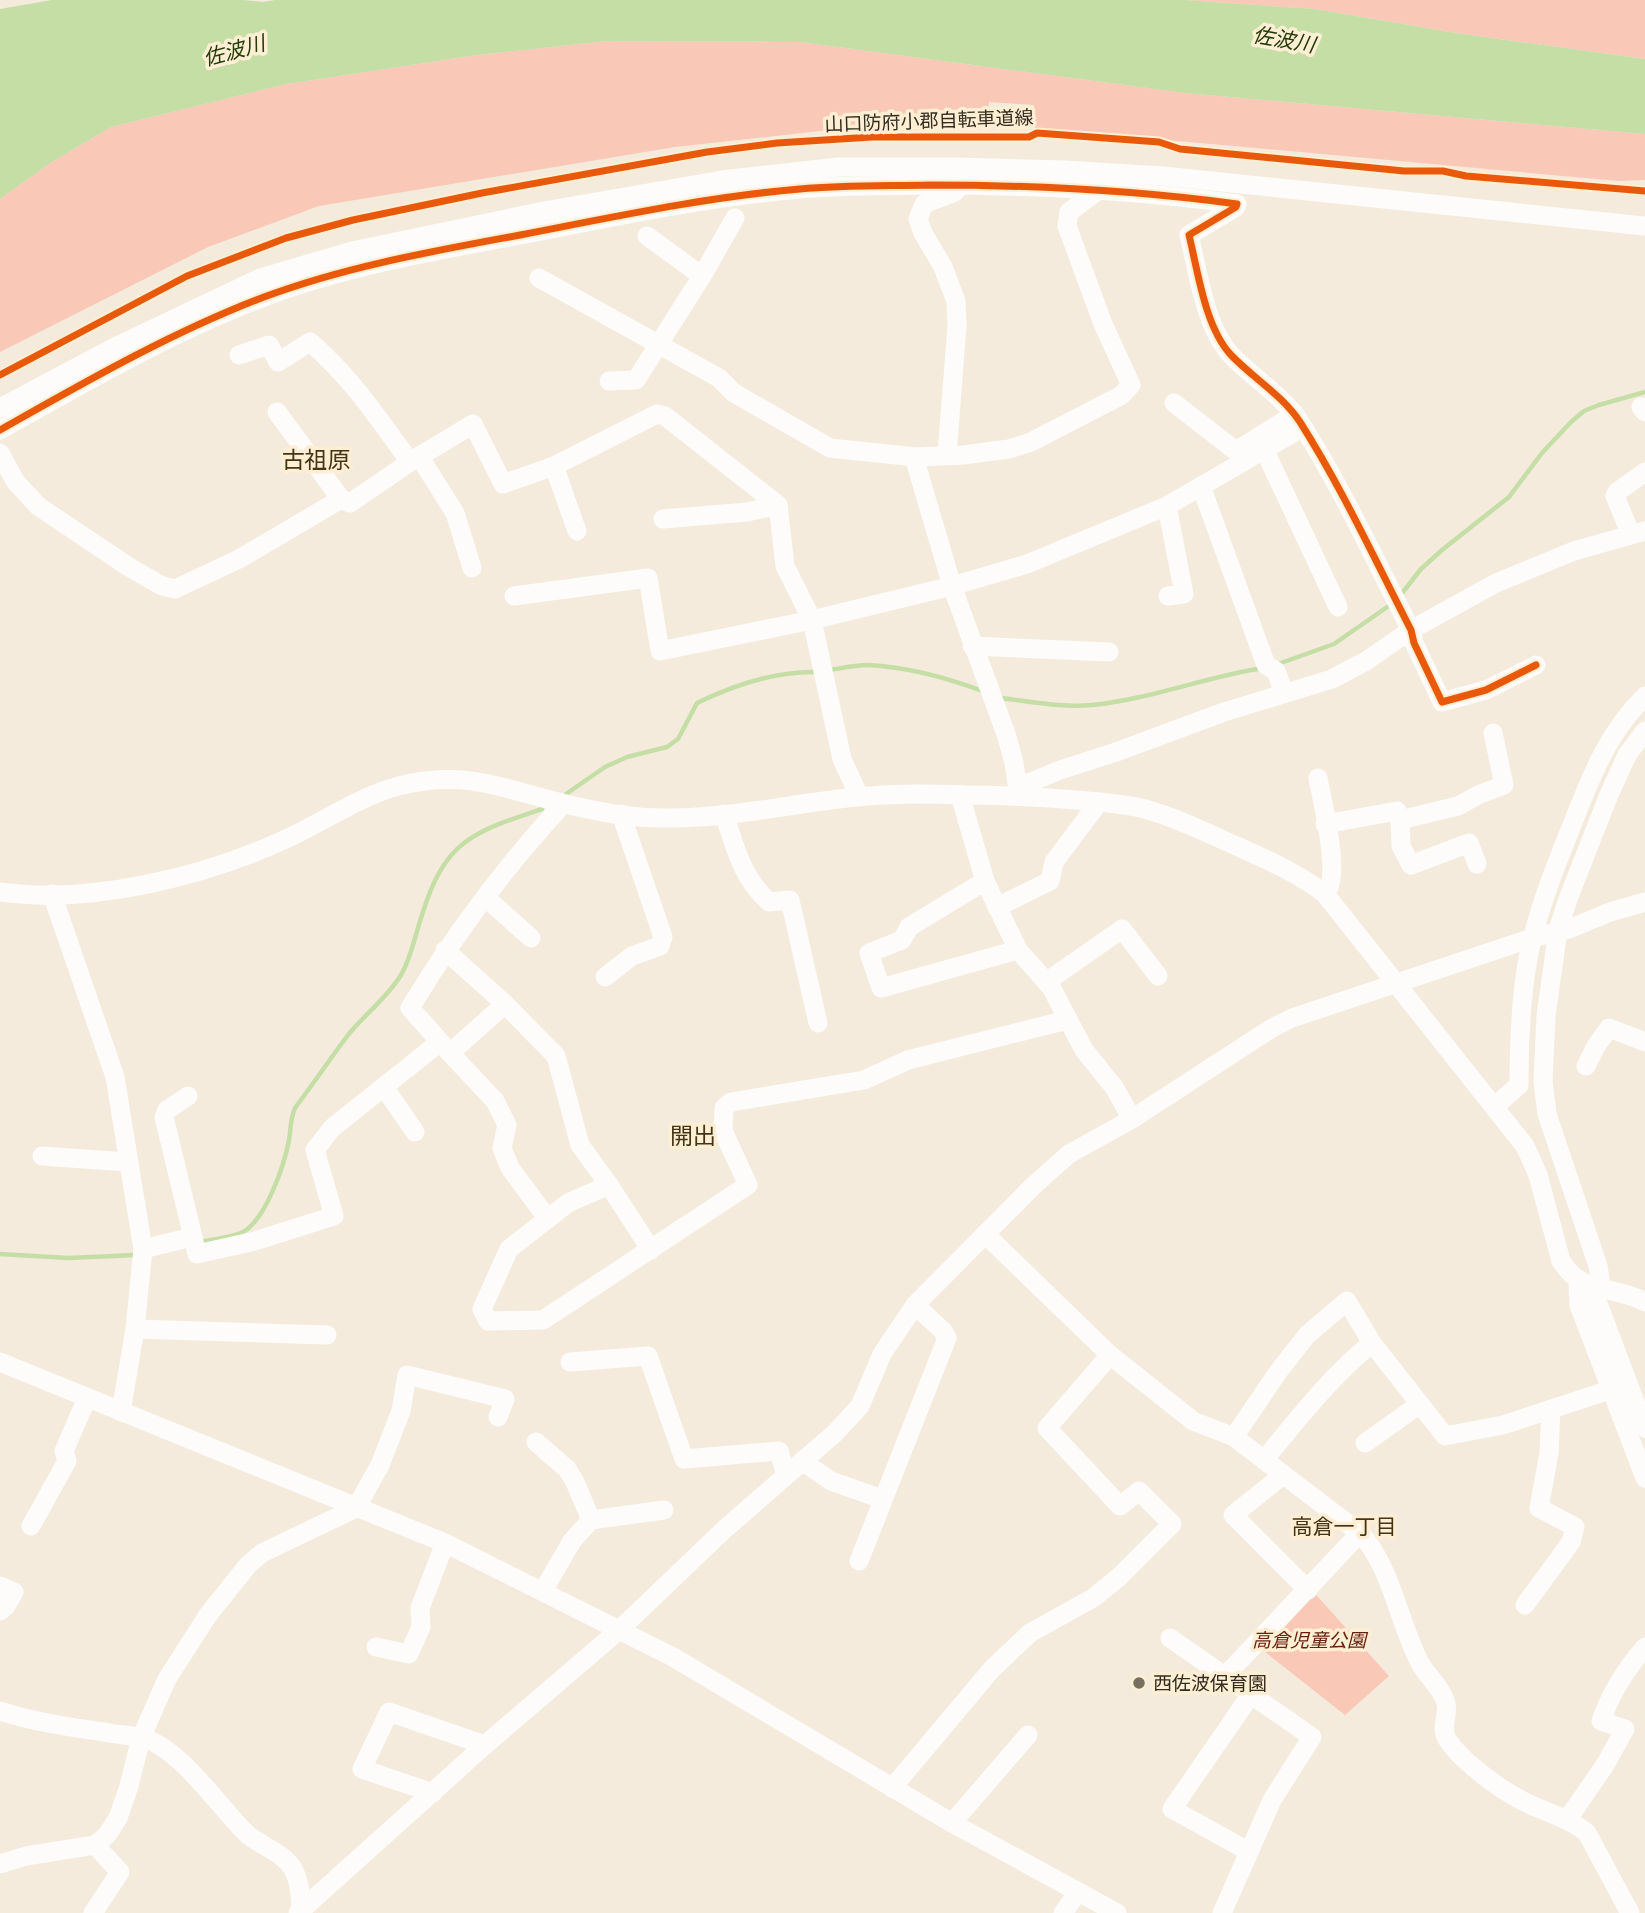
<svg xmlns="http://www.w3.org/2000/svg" width="1645" height="1913" viewBox="0 0 1645 1913" font-family="'Times New Roman','Noto Sans JP',serif">
	<style>
		.green { fill: #f9c8b7 }
		.water { fill: #c4dea6 }
		.lines { fill: none; stroke-linecap: round; stroke-linejoin: round }
		.stream { stroke: #c4dea6; stroke-width: 4.5 }
		.minor { stroke: #fdfcfa; stroke-width: 19 }
		.cycleway-casing { stroke: #fdeed4; stroke-width: 11 }
		.cycleway { stroke: #e8590c; stroke-width: 7 }
		.poi-dot { fill: #776f62; stroke: #fdeed4; stroke-width: 2.5 }
		.labels { text-anchor: middle; dominant-baseline: central; stroke-width: 7; stroke-linejoin: round; paint-order: stroke }
		.street-label { font-size: 19px; fill: #332c1f; stroke: #fdeed4 }
		.park-label { font-size: 19px; font-style: italic; fill: #6a2010; stroke: #fdeed4 }
		.poi-label { font-size: 19px; fill: #332c1f; stroke: #fdeed4; text-anchor: start }
		.water-label { font-size: 21px; font-style: italic; fill: #243d09; stroke: #fdeed4 }
		.neighbourhood-label { font-size: 21px; fill: #433518; stroke: #fdeed4 }
		.quarter-label { font-size: 23px; fill: #433518; stroke: #fdeed4 }
	</style>
	<rect width="100%" height="100%" fill="#f4ebdd"/>
	<!-- green -->
	<g class="green">
		<path d="M1185,0H1645V59L1456,33L1315,9Z"/>
		<path d="M606,41L800,42L1185,93L1645,134V180L1619,181L1035,128L1034,105L989,102L986,128H847L675,147L319,206L208,247L0,352V199L52,162L111,127L287,84L477,55Z"/>
		<path d="M1310,1588L1389,1676L1345,1715L1265,1652L1253,1645Z"/>
	</g>
	<!-- water -->
	<path class="water" d="M52,0H243L263,2L275,0H1185L1315,9L1456,33L1645,59V134L1185,93L800,42L606,41L477,55L287,84L111,127L52,162L0,199V9Z"/>
	<g class="lines">
		<!-- stream -->
		<g class="stream">
			<path d="M1399,597L1421,569L1442,550L1509,497L1542,453L1571,422L1584,411L1599,405L1645,392"/>
			<path d="M1278,664L1334,644L1393,603"/>
			<path d="M830,670C842,668 855,665 868,665C908,667 948,678 985,692"/>
			<path d="M1000,698C1029,701 1062,708 1092,705C1151,699 1205,677 1263,668"/>
			<path d="M566,794L605,767L627,757L667,747L678,739L697,703C734,685 777,671 817,672"/>
			<path d="M200,1242C213,1239 231,1238 243,1232C266,1219 284,1166 289,1140C291,1129 290,1119 295,1108C313,1084 330,1059 348,1035C365,1014 387,998 401,975C412,956 415,935 422,915C445,840 473,832 542,809"/>
			<path d="M0,1254L68,1258L136,1255"/>
		</g>
		<!-- minor -->
		<g class="minor">
			<path d="M647,236L702,276"/>
			<path d="M539,278L719,378L734,393L830,448L916,457L963,455L1009,449L1031,442L1122,395L1131,385L1103,324L1067,226L1069,212L1100,189"/>
			<path d="M239,355L269,345L278,362L310,342C350,376 379,419 410,462"/>
			<path d="M609,381L636,380L702,276L735,218"/>
			<path d="M1174,403L1236,451L1295,414"/>
			<path d="M1641,407L1645,412"/>
			<path d="M0,408L117,346L260,278L352,251L544,211L722,180L839,167H955L1064,170L1163,176L1645,226"/>
			<path d="M277,412L341,499L350,503L410,462L473,424L503,484L554,466L657,414L665,416L778,505L785,566L812,620L842,759L859,796"/>
			<path d="M0,430C85,382 172,332 264,297C347,266 434,251 520,235C613,217 706,197 800,189C842,185 886,186 929,185C1032,185 1134,190 1237,204L1236,207L1189,235C1198,272 1205,327 1231,355C1253,378 1282,395 1300,422C1342,488 1375,560 1411,630L1414,643L1442,702L1486,690L1536,665"/>
			<path d="M1264,449L1338,607"/>
			<path d="M0,453L15,481L38,506L129,567L162,586L175,589L239,559L341,499"/>
			<path d="M947,455L957,326L956,301L943,267L923,233L918,219L924,204L955,192L960,185"/>
			<path d="M419,456L455,513L472,568"/>
			<path d="M916,457V464L952,586L1007,737L1014,763L1019,796"/>
			<path d="M554,466L577,531"/>
			<path d="M1201,486L1266,665L1276,671L1284,693"/>
			<path d="M1167,506L1184,594L1168,596"/>
			<path d="M663,519L747,512L778,505"/>
			<path d="M1631,535L1615,496L1617,492L1645,472"/>
			<path d="M514,596L648,578L660,651L812,620L952,586L1027,564L1167,506L1303,427"/>
			<path d="M972,646L1109,652"/>
			<path d="M1645,731L1627,755L1608,797L1568,899L1558,930L1546,1016L1543,1081L1547,1114L1598,1266L1600,1278L1597,1301L1645,1428"/>
			<path d="M1318,778C1322,801 1342,878 1325,894"/>
			<path d="M1019,787L1060,770L1116,752L1224,712L1332,679L1366,661L1411,630L1496,583L1574,551L1645,531"/>
			<path d="M960,795L985,881L1018,950L1051,987L1084,1050L1114,1087L1132,1119"/>
			<path d="M724,814C736,849 741,876 769,902L790,900L818,1023"/>
			<path d="M1400,820L1401,846L1411,865L1469,843L1477,864"/>
			<path d="M1325,824L1397,811L1400,820L1458,806L1478,795L1504,785L1493,733"/>
			<path d="M985,881L909,927L902,940L869,953L881,988L1018,950"/>
			<path d="M0,892C90,905 207,876 288,838C327,820 364,793 407,784C469,771 504,789 562,803C597,812 635,819 671,818C733,818 795,803 856,797C893,793 929,794 966,795C1003,795 1040,797 1076,800C1099,802 1122,803 1145,809C1178,818 1209,834 1241,848C1270,861 1299,874 1325,894L1525,1146L1538,1175L1561,1261C1583,1296 1612,1284 1645,1302"/>
			<path d="M52,894L115,1077L143,1249L135,1329L121,1412"/>
			<path d="M485,897L531,938"/>
			<path d="M997,907L1050,881L1054,862L1099,802"/>
			<path d="M445,950L505,1004L450,1053L410,1008C454,935 505,867 563,804"/>
			<path d="M605,977L632,956L660,946L663,937L621,814"/>
			<path d="M1046,982L1122,929L1158,976"/>
			<path d="M505,1004L556,1056L580,1145L609,1185"/>
			<path d="M450,1053L495,1101L507,1125L502,1148L510,1168L548,1219"/>
			<path d="M1586,1066L1596,1046L1609,1028L1645,1042"/>
			<path d="M384,1087L415,1132"/>
			<path d="M188,1096L167,1110L164,1117L197,1254L255,1241L334,1216L315,1150L332,1128L440,1042"/>
			<path d="M1495,1106L1519,1085C1519,1039 1521,981 1533,936C1543,896 1559,858 1574,820C1593,772 1608,733 1645,696"/>
			<path d="M42,1156L127,1162"/>
			<path d="M985,1234L1110,1355L1193,1421L1234,1437L1360,1533C1391,1566 1399,1623 1420,1663C1427,1676 1442,1688 1446,1703C1449,1715 1440,1727 1447,1739C1461,1761 1498,1788 1521,1800C1543,1812 1568,1817 1587,1833L1630,1913"/>
			<path d="M143,1249L192,1237"/>
			<path d="M651,1250L609,1185L568,1203L509,1249L482,1309L488,1321L543,1320L748,1185L723,1131L724,1108L731,1102L864,1080L908,1060L1067,1020"/>
			<path d="M1578,1282L1579,1305L1645,1478"/>
			<path d="M135,1329L327,1335"/>
			<path d="M0,1362L445,1543L673,1657L952,1823L1117,1913"/>
			<path d="M570,1362L648,1356L684,1459L779,1451L786,1475"/>
			<path d="M1234,1437L1278,1372L1307,1335L1347,1301L1372,1343L1445,1436L1503,1425L1628,1384"/>
			<path d="M536,1442L567,1469L575,1482L591,1520"/>
			<path d="M1365,1443L1420,1404"/>
			<path d="M1264,1460C1298,1419 1330,1377 1372,1343"/>
			<path d="M802,1461L831,1481L882,1499"/>
			<path d="M1283,1475L1233,1515L1308,1590"/>
			<path d="M31,1526L67,1461L64,1451L87,1398"/>
			<path d="M859,1561L947,1338L943,1331L915,1305"/>
			<path d="M0,1586L14,1592L6,1606L0,1611"/>
			<path d="M543,1591L572,1541L591,1520L664,1510"/>
			<path d="M1525,1605L1571,1542L1575,1527L1539,1508L1549,1453L1551,1410"/>
			<path d="M1170,1638L1312,1737L1272,1800L1222,1913"/>
			<path d="M376,1647L409,1654L421,1627L420,1608L445,1543"/>
			<path d="M1226,1675L1360,1533"/>
			<path d="M0,1711C34,1722 69,1727 104,1732C118,1735 134,1735 146,1739C182,1751 220,1808 247,1834C261,1846 284,1853 293,1869C300,1882 301,1896 301,1911"/>
			<path d="M892,1788L992,1669L1030,1633L1093,1598L1118,1578L1172,1524L1139,1491L1120,1506L1047,1428L1110,1355"/>
			<path d="M433,1793L362,1769L389,1712L485,1745"/>
			<path d="M1567,1820L1605,1765L1625,1729L1601,1721C1611,1692 1625,1670 1645,1647"/>
			<path d="M952,1823L1028,1735"/>
			<path d="M1248,1851L1172,1809L1252,1693"/>
			<path d="M0,1864L26,1856L95,1845L107,1835L118,1818L129,1786L141,1738L167,1679L208,1615L248,1565L262,1553L356,1508L380,1465L401,1411L407,1375L505,1399L498,1417"/>
			<path d="M93,1913L120,1872L95,1845"/>
			<path d="M298,1913L485,1745L618,1631L726,1528L835,1433L860,1406L882,1354L915,1305L1032,1187L1069,1154L1132,1119L1272,1028L1292,1018L1532,938L1569,929L1610,912L1645,902"/>
			<path d="M1063,1913L1078,1892"/>
		</g>
		<!-- cycleway casing -->
		<g class="cycleway-casing">
			<g id="cycleway">
				<path d="M0,375L187,276L286,238L353,220L482,193L707,152L777,143L872,137H1029L1037,133L1159,142L1180,149L1404,171H1443L1466,176L1645,191"/>
				<path d="M0,430C85,382 172,332 264,297C347,266 434,251 520,235C613,217 706,197 800,189C842,185 886,186 929,185C1032,185 1134,190 1237,204L1236,207L1189,235C1198,272 1205,327 1231,355C1253,378 1282,395 1300,422C1342,488 1375,560 1411,630L1414,643L1442,702L1486,690L1536,665"/>
			</g>
		</g>
		<!-- cycleway -->
		<use href="#cycleway" class="cycleway"/>
	</g>
	<!-- markers -->
	<circle class="poi-dot" cx="1139" cy="1683" r="7"/>
	<g class="labels">
		<!-- street labels -->
		<g class="street-label">
			<text transform="translate(929 121) rotate(-2)">山口防府小郡自転車道線</text>
		</g>
		<!-- park labels -->
		<g class="park-label">
			<text x="1309" y="1640">高倉児童公園</text>
		</g>
		<!-- poi labels -->
		<g class="poi-label">
			<text x="1153" y="1683">西佐波保育園</text>
		</g>
		<!-- water labels -->
		<g class="water-label">
			<text transform="translate(1284 40) rotate(10)">佐波川</text>
			<text transform="translate(234 51) rotate(-15)">佐波川</text>
		</g>
		<!-- neighbourhood labels -->
		<g class="neighbourhood-label">
			<text x="1344" y="1527">高倉一丁目</text>
		</g>
		<!-- quarter labels -->
		<g class="quarter-label">
			<text x="316" y="460">古祖原</text>
			<text x="693" y="1136">開出</text>
		</g>
	</g>
</svg>
